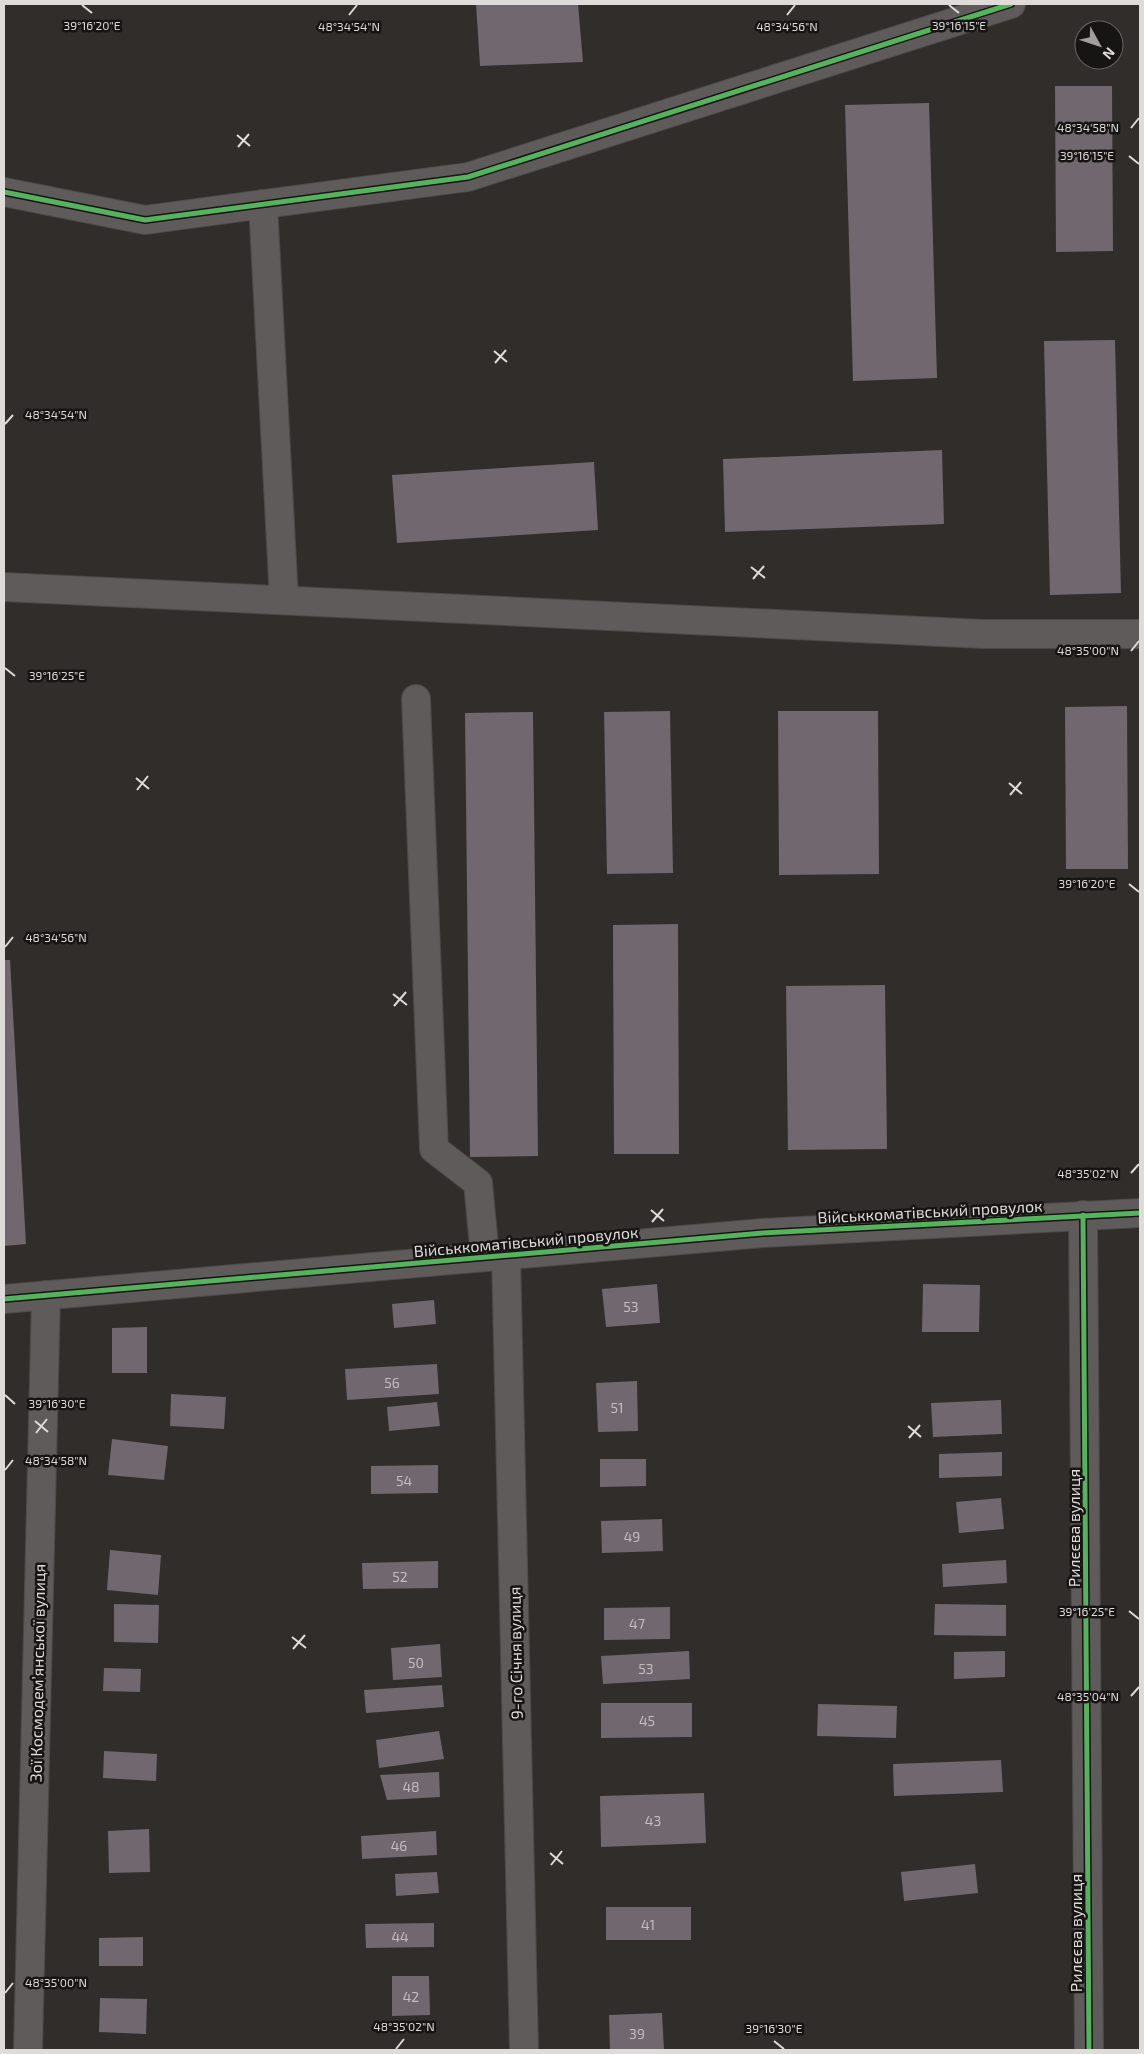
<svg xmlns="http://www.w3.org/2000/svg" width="1144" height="2054" viewBox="0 0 1144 2054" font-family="'Exo 2',sans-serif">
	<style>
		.building { fill: #71676e }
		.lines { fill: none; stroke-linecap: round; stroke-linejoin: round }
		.minor-casing { stroke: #4b4947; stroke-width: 30 }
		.minor { stroke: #5e5b5a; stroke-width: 28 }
		.cycleway-casing { stroke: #171514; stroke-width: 8 }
		.cycleway { stroke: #56b35d; stroke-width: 5 }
		.ticks { fill: none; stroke: #dedbd9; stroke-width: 2 }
		.labels { text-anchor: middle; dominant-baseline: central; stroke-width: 5; stroke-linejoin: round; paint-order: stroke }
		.number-label { font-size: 14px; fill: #c3bebe }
		.street-label { font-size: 16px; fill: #dedbd9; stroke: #171514 }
		.ticks-label { font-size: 12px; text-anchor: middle; fill: #dedbd9; stroke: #171514; stroke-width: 5; stroke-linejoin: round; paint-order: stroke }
	</style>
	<rect width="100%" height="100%" fill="#302d2b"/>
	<!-- building -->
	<g class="building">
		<path d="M476,4H578L583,62L480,66Z"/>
		<path d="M1055,86H1112L1113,251L1056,252Z"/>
		<path d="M929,103L937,378L853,381L845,105Z"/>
		<path d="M1115,340L1121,593L1050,595L1044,341Z"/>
		<path d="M942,450L944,524L725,532L723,459Z"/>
		<path d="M594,462L598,530L397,543L392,475Z"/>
		<path d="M1127,706L1128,869H1066L1065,707Z"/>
		<path d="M670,711L673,873L607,874L604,712Z"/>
		<path d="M778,711H878L879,874L779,875Z"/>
		<path d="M533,712L538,1156L470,1157L465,713Z"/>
		<path d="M678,924L679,1154H614L613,925Z"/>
		<path d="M4,960H10L26,1244L4,1246Z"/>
		<path d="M885,985L887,1149L788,1150L786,986Z"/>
		<path d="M657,1284L660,1323L606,1327L602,1289Z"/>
		<path d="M923,1284L980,1285L979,1332H922Z"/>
		<path d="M434,1300L436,1324L394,1328L392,1304Z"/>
		<path d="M147,1327V1373H112V1328Z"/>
		<path d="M437,1364L439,1394L347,1400L345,1369Z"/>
		<path d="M637,1381L638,1431L598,1432L596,1383Z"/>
		<path d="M171,1394L226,1397L224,1429L170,1426Z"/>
		<path d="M1001,1400L1002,1434L933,1437L931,1403Z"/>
		<path d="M437,1402L440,1426L389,1431L387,1407Z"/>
		<path d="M112,1439L168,1446L164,1480L108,1475Z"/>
		<path d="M1002,1452V1476L939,1478V1454Z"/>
		<path d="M600,1459H646V1486L600,1487Z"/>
		<path d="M438,1465V1493L371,1494V1466Z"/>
		<path d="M1001,1498L1004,1529L959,1533L956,1502Z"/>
		<path d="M662,1519L663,1551L602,1553L601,1521Z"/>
		<path d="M110,1550L161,1555L158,1595L107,1590Z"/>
		<path d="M1006,1560L1007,1583L943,1587L942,1564Z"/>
		<path d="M438,1561V1588L363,1589L362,1563Z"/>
		<path d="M114,1604L159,1605L158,1643L114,1642Z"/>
		<path d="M935,1604L1006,1605V1636L934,1635Z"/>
		<path d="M670,1607V1639L604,1640V1608Z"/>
		<path d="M440,1644L442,1677L393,1680L391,1648Z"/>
		<path d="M689,1651L690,1679L603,1684L601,1656Z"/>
		<path d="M1005,1651V1677L954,1679V1652Z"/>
		<path d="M104,1668L141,1669L140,1692L103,1691Z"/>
		<path d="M442,1685L444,1707L366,1713L364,1690Z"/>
		<path d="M601,1703H692V1737L601,1738Z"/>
		<path d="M818,1704L897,1706L896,1738L817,1736Z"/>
		<path d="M439,1731L444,1759L379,1768L376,1740Z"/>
		<path d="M104,1751L157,1754L156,1781L103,1778Z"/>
		<path d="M1001,1760L1003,1792L894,1796L893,1764Z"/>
		<path d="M439,1772L440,1797L387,1800L380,1775Z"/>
		<path d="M704,1793L706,1843L601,1847L600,1796Z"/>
		<path d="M149,1829L150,1872L109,1873L108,1831Z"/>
		<path d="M436,1831L437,1855L362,1859L361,1836Z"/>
		<path d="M975,1864L978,1893L904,1901L901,1872Z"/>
		<path d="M437,1872L439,1893L396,1896L395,1874Z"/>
		<rect x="606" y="1907" width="85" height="33"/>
		<path d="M434,1923V1947L366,1948L365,1924Z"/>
		<path d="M143,1937V1966H99V1938Z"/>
		<path d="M392,1976H429L430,2015L392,2016Z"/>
		<path d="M100,1998L147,1999L146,2034L99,2032Z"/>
		<path d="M662,2013L664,2050H610L609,2015Z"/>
	</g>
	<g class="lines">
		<!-- minor casing -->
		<g class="minor-casing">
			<g id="minor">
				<path d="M4,192L145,220L468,177L1011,4"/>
				<path d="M263,204L284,600"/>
				<path d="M4,587L983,634H1140"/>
				<path d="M416,699L434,1149L478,1183L485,1257"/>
				<path d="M1083,1215L1089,2050"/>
				<path d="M506,1255L524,2050"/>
				<path d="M4,1299L763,1233L1140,1213"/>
				<path d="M28,2050L46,1295"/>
			</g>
		</g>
		<!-- minor -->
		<use href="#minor" class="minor"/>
		<!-- cycleway casing -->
		<g class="cycleway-casing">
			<g id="cycleway">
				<path d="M4,192L145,220L468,177L1011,4"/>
				<path d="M1083,1215L1089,2050"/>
				<path d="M4,1299L763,1233L1140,1213"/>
			</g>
		</g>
		<!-- cycleway -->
		<use href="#cycleway" class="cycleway"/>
	</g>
	<!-- ticks -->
	<path class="ticks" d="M82,5L92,13M949,5L959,13M349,15L357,5M787,15L795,5M1131,128L1139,118M237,135L250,146M238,147L249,134M1129,156L1139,164M494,351L507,362M495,363L506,350M5,424L13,415M751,567L765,578M753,579L764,566M1131,651L1139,641M5,668L15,676M136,778L149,789M1009,783L1022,794M137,790L148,776M1010,795L1021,782M1129,884L1139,892M5,947L13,937M393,994L407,1005M394,1006L406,992M1131,1173L1139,1164M651,1210L664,1221M652,1222L663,1209M5,1395L15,1404M35,1421L48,1432M908,1426L921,1437M36,1433L47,1419M909,1438L920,1425M5,1470L13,1460M1129,1611L1139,1619M292,1637L306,1648M293,1649L305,1635M1131,1696L1139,1687M550,1853L563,1864M551,1865L562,1851M5,1993L13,1983M774,2041L784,2049M396,2049L404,2039"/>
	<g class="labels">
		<!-- number labels -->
		<g class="number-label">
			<text x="631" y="1306">53</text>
			<text x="392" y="1382">56</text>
			<text x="617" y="1407">51</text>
			<text x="404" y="1480">54</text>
			<text x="632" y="1536">49</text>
			<text x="400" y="1576">52</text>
			<text x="637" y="1623">47</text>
			<text x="416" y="1662">50</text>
			<text x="646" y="1668">53</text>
			<text x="647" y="1720">45</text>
			<text x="411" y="1786">48</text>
			<text x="653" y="1820">43</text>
			<text x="399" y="1845">46</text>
			<text x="648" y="1924">41</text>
			<text x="400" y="1936">44</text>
			<text x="411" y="1996">42</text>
			<text x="637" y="2033">39</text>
		</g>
		<!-- street labels -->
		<g class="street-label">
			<text transform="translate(930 1211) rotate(-3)">Військкоматівський провулок</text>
			<text transform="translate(526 1241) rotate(-5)">Військкоматівський провулок</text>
			<text transform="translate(1073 1528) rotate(-90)">Рилєєва вулиця</text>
			<text transform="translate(515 1653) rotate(-91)">9-го Січня вулиця</text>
			<text transform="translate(37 1673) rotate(-89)">Зої Космодем’янської вулиця</text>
			<text transform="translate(1075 1933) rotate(-90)">Рилєєва вулиця</text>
		</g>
	</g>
	<g class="ticks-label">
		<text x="92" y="30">39°16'20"E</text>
		<text x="959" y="30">39°16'15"E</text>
		<text x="349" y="31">48°34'54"N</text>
		<text x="787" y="31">48°34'56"N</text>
		<text x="1088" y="132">48°34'58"N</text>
		<text x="1087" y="160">39°16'15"E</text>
		<text x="56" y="419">48°34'54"N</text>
		<text x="1088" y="655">48°35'00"N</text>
		<text x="57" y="680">39°16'25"E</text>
		<text x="1087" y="888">39°16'20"E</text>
		<text x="56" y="942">48°34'56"N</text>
		<text x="1088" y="1178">48°35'02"N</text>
		<text x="57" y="1408">39°16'30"E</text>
		<text x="56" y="1465">48°34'58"N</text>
		<text x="1087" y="1616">39°16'25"E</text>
		<text x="1088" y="1701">48°35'04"N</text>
		<text x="56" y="1987">48°35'00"N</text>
		<text x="404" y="2031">48°35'02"N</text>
		<text x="774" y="2033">39°16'30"E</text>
	</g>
	<!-- border -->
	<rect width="1144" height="2054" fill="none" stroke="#dedbd9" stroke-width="10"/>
	<!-- north arrow -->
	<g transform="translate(1099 45) rotate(130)"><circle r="24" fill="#171514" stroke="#676463"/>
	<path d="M0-4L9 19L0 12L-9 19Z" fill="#a19e9c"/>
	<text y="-8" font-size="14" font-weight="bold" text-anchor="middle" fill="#dedbd9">N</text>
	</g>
</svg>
